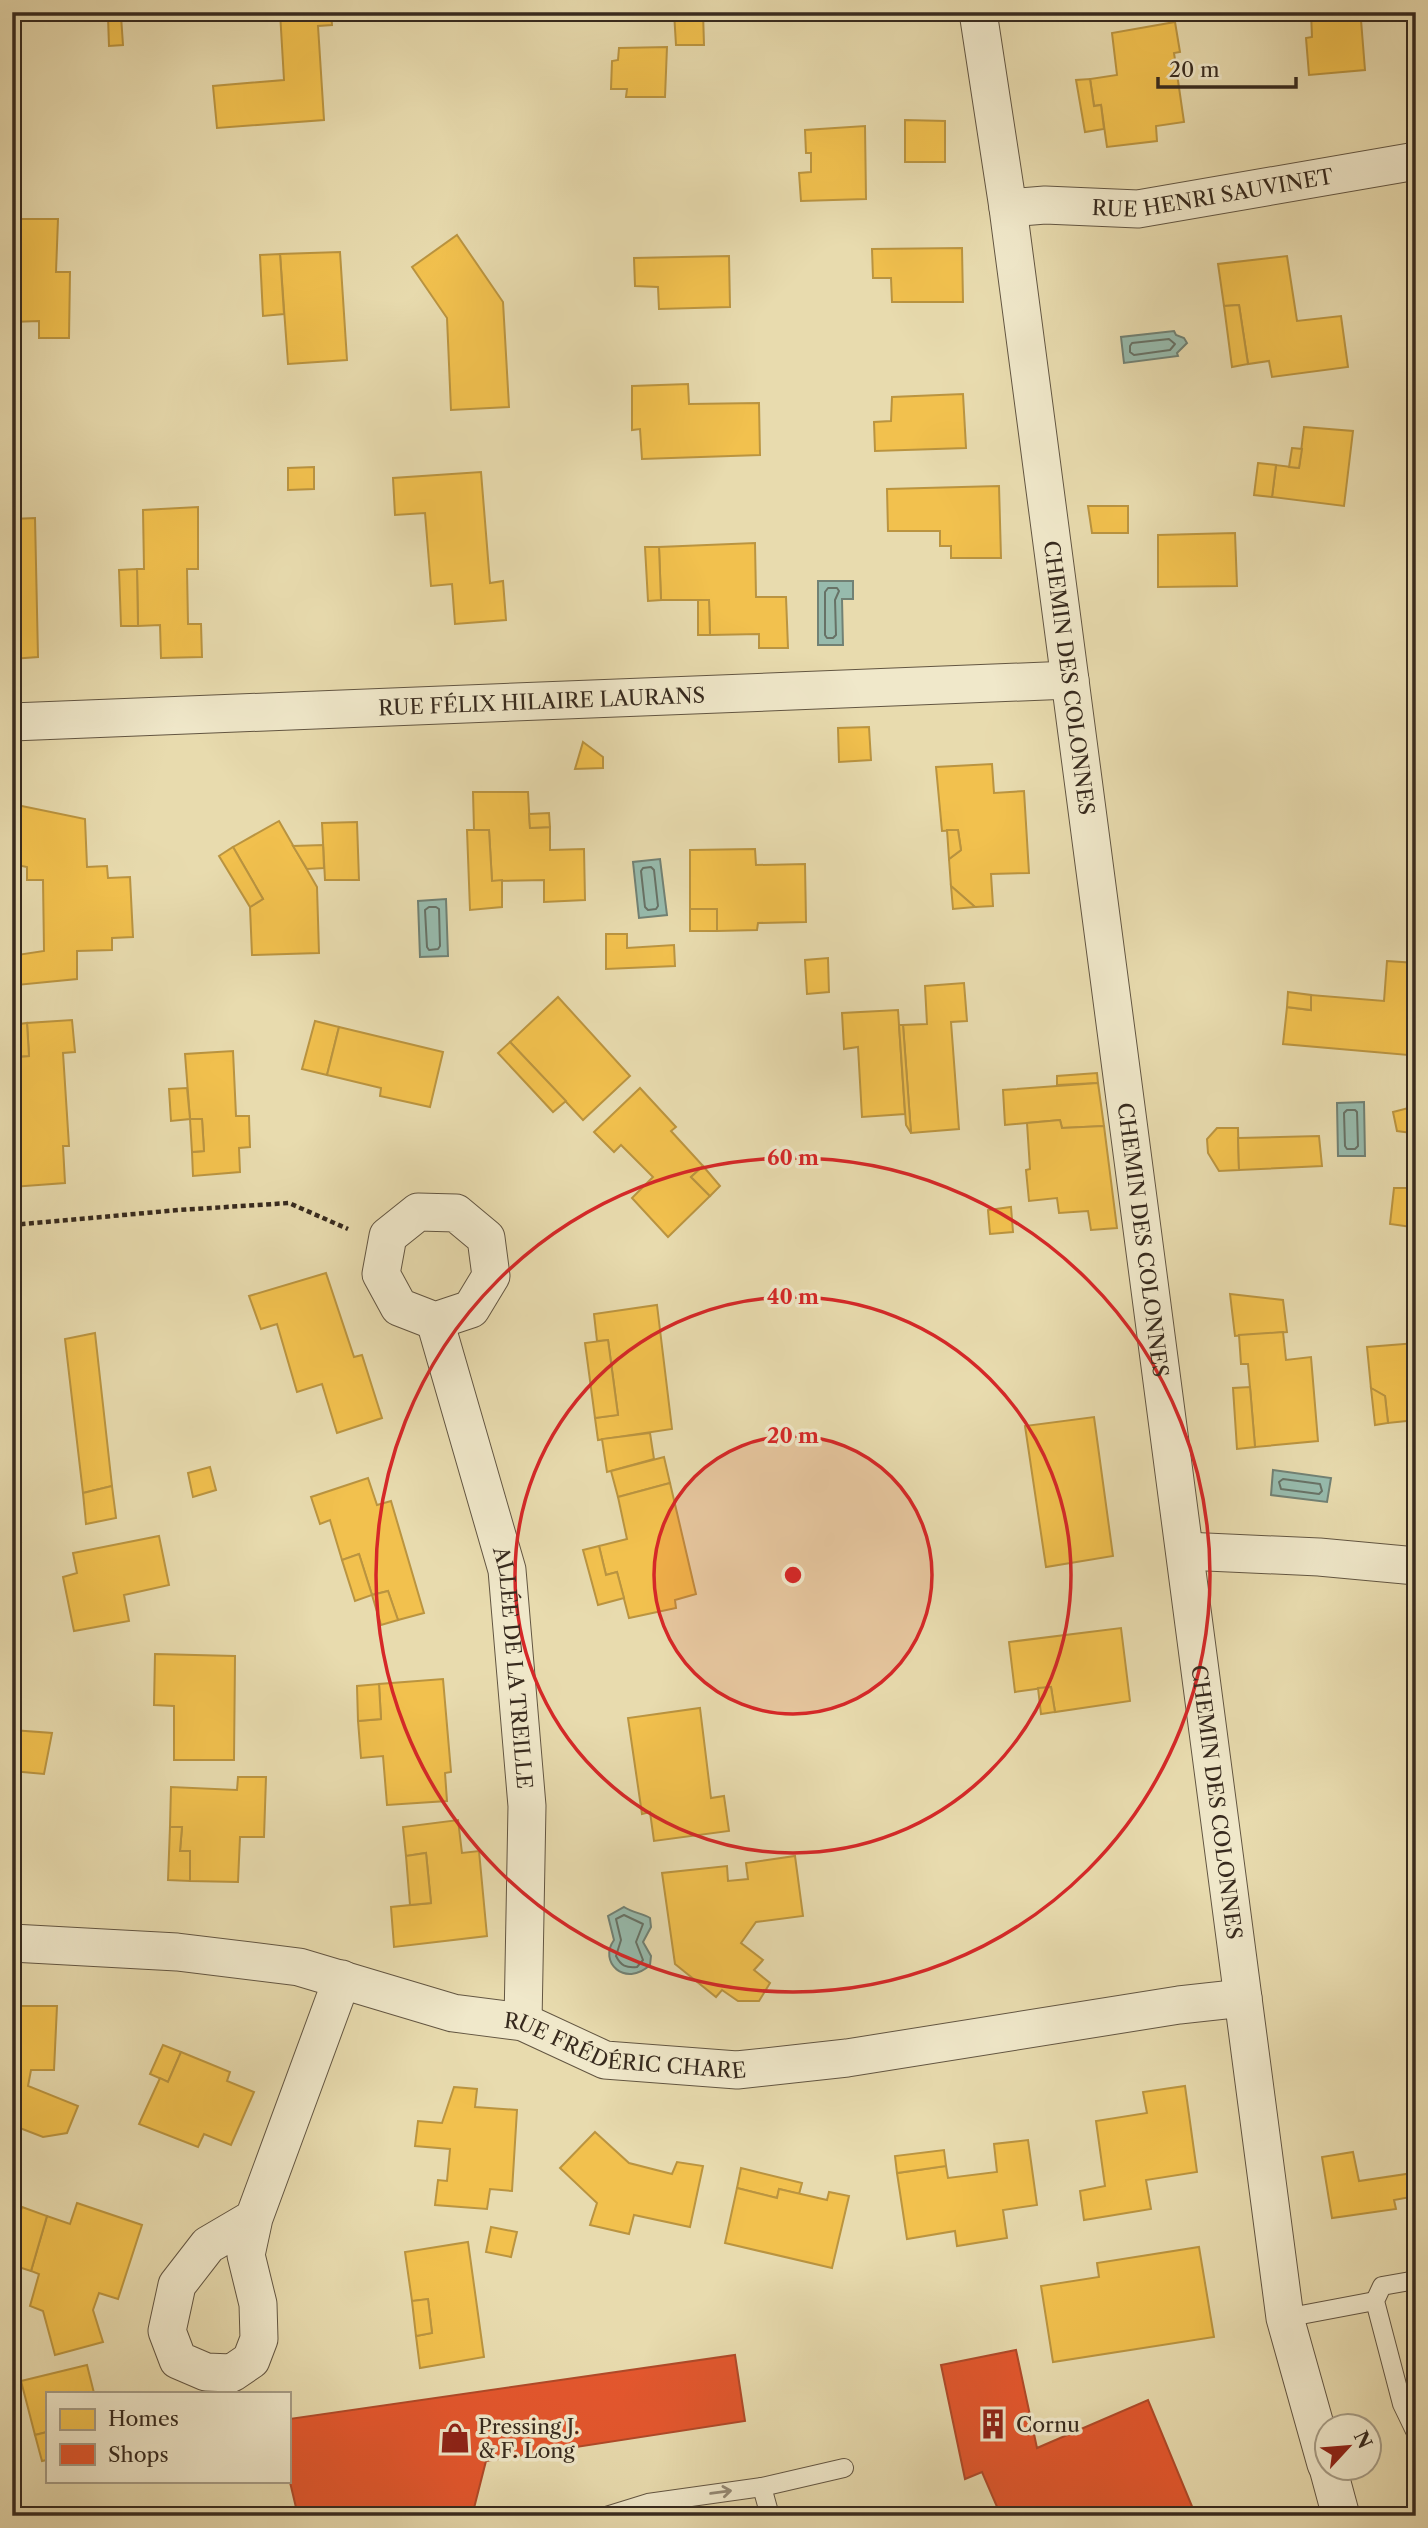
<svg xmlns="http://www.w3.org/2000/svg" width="1428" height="2528" viewBox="0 0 1428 2528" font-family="'Libre Caslon Text',serif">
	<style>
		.water { fill: #97bbad; stroke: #718174; stroke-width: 2 }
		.homes { fill: #f2c14e; stroke: #ba9440; stroke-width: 2 }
		.shops { fill: #e4572e; stroke: #b04a29; stroke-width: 2 }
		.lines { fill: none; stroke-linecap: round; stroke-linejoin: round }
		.shore { stroke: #677266; stroke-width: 2 }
		.service-casing { stroke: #635642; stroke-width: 20 }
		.minor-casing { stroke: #635642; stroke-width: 39 }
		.path { stroke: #372a1e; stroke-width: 4.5; stroke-dasharray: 5 3.5; stroke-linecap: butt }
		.service { stroke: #f0e8ca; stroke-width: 18 }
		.minor { stroke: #f0e8ca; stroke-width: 37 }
		.oneway { stroke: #948974 }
		.ring { fill: none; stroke: #d62828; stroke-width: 3.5 }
		.labels { text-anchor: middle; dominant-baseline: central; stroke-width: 7; stroke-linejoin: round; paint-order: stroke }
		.street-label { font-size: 21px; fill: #372a1e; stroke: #f0e8ca }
		.poi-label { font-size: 21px; fill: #372a1e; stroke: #f0e8ca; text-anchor: start }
		.centre { fill: #d62828; stroke: #f0e8ca; stroke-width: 3.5 }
		.ring-label { font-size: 21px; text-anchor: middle; font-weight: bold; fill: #d62828; stroke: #f0e8ca; stroke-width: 7; stroke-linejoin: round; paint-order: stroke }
	</style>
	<rect width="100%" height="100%" fill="#e8dbae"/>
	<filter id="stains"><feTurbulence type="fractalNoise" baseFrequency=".00286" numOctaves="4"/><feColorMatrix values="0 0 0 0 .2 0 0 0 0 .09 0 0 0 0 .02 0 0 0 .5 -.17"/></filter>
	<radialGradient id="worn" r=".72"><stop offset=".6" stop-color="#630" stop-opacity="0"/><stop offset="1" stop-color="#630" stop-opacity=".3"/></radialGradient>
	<!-- water -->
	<g class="water">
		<path d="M1174,331L1176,335L1184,338L1187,343L1177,353L1178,356L1124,363L1121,337Z"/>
		<path d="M818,581H853V599H842L843,645H818Z"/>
		<path d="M660,859L667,915L639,918L633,862Z"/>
		<path d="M446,899L448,956L420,957L418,901Z"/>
		<path d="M1364,1102L1365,1156H1338L1337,1103Z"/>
		<path d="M1273,1470L1331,1478L1327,1502L1271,1495Z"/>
		<path d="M624,1907C633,1913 642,1913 650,1918L651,1927L643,1942L651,1956L650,1965C625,1988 598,1962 614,1940L608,1916Z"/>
	</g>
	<!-- homes -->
	<g class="homes">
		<path d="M280,12H331L332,25L318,26L324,120L217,128L213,86L284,80Z"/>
		<path d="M674,12H703L704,45H676Z"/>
		<path d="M1311,12H1355L1356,20H1361L1365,70L1309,75L1306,38L1312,37Z"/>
		<path d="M121,16L123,45L109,46L108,17Z"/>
		<path d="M1175,22L1180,52L1174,53L1184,122L1156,126L1157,141L1107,147L1101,105L1094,106L1090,79L1117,75L1112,33Z"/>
		<path d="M667,47L665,97H626L627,89H611L612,61L618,60L619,48Z"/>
		<path d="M1090,79L1094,106L1101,105L1104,129L1085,132L1076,80Z"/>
		<path d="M905,120L945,121V162H905Z"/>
		<path d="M865,126L866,199L801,201L799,173L811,172V153H806L805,130Z"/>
		<path d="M12,219H58L56,272H70L69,338H39V321L12,322Z"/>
		<path d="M457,235L503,302L509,407L451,410L447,318L412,267Z"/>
		<path d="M962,248L963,302H892L891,278H873L872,249Z"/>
		<path d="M340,252L347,360L288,364L280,254Z"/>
		<path d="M280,254L284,314L263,316L260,255Z"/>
		<path d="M729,256L730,307L659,309L658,287L635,286L634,258Z"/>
		<path d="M1287,256L1297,321L1341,316L1348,367L1272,377L1269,361L1248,364L1239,305L1224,306L1218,264Z"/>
		<path d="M1239,305L1248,364L1232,367L1224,306Z"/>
		<path d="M688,384L689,404L759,403L760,455L642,459L640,429L632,430V386Z"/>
		<path d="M963,394L966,448L875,451L874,422L891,421L892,397Z"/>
		<path d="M1304,427L1353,431L1344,506L1272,497L1276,465L1299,468Z"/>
		<path d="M1292,448L1302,449L1299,468L1289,467Z"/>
		<path d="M1258,463L1276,465L1272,497L1254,495Z"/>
		<path d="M314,467V489L288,490V468Z"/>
		<path d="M481,472L490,583L503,581L506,620L455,624L452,584L431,586L425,513L395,515L393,478Z"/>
		<path d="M999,486L1001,558H951V546H940V531H888L887,489Z"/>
		<path d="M1088,506H1128V533H1092Z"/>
		<path d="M198,507V569H187L188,624H201L202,657L161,658L160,625L138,626L137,569H144L143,510Z"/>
		<path d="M35,518L38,657L12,659V519Z"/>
		<path d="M1235,533L1237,586L1158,587V535Z"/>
		<path d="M755,543L756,597H786L788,648H759V634L710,635L709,600H661L659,547Z"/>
		<path d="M645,547H659L661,600L648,601Z"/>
		<path d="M137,569L138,626H121L119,570Z"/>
		<path d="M698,600H709L710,635H698Z"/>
		<path d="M869,727L871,760L839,762L838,728Z"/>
		<path d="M583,742L603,757V768L575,769Z"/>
		<path d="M992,764L994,793L1024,791L1029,873L991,874L993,906L975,907L951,886L949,859L961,850L958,830L942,831L936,767Z"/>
		<path d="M473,792H528L530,828L550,827V850L584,849L585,900L544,902V880L492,881L489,830H474Z"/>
		<path d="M12,804L85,819L87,867L107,866L108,878L130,877L133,937L112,938V950L77,951V979L17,985V955L44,951L43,880H27V867L12,864Z"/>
		<path d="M549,813L550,827L530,828L529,814Z"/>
		<path d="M279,821L317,887L319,953L252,955L250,907L263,899L233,847Z"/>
		<path d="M357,822L359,880H325L322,823Z"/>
		<path d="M467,830H489L492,881L502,880V907L470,910Z"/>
		<path d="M947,830H958L961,850L949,859Z"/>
		<path d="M323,845L324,868L307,869L293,846Z"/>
		<path d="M233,847L263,899L250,907L219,856Z"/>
		<path d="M755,849L756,865L805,864L806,922L758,923L757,930L717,931V909H690V850Z"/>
		<path d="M951,886L975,907L953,909Z"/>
		<rect x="690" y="909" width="27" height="22"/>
		<path d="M606,934H627V948L674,945L675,966L606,969Z"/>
		<path d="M828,958L829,992L807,994L805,960Z"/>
		<path d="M1387,961L1416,963V1035L1410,1034L1408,1055L1283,1044L1287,1007L1311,1010V995L1384,1001Z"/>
		<path d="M964,983L967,1021L951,1022L959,1129L911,1133L903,1025L927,1024L925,986Z"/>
		<path d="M1288,992L1311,995V1010L1287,1007Z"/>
		<path d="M558,997L630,1076L583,1120L510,1042Z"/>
		<path d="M898,1010L905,1114L862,1117L858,1047L844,1049L842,1013Z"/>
		<path d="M72,1020L75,1052L63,1053L69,1146H63L65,1183L12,1187V1057L29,1056L27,1023Z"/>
		<path d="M315,1021L339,1027L327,1075L302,1069Z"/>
		<path d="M27,1023L29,1056L12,1057V1025Z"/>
		<path d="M899,1025H903L911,1133L906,1125Z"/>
		<path d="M339,1027L443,1052L430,1107L380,1096L381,1088L327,1075Z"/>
		<path d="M1410,1034L1416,1035V1055H1408Z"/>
		<path d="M510,1042L566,1101L553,1112L498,1053Z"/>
		<path d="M233,1051L236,1116H249L250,1147L239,1148L240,1172L193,1176L192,1152L204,1151L202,1119H190L185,1054Z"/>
		<path d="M1097,1073L1098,1083L1057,1085V1076Z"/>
		<path d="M1098,1083L1104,1126L1062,1128L1060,1120L1005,1125L1003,1090Z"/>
		<path d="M187,1088L190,1119L171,1121L169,1089Z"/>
		<path d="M640,1088L676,1127L671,1131L703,1166L691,1177L710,1196L668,1237L632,1198L653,1177L621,1145L614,1152L594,1132Z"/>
		<path d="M1416,1106V1227H1412L1415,1191L1407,1188L1412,1133L1397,1131L1393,1112Z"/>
		<path d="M190,1119H202L204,1151L192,1152Z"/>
		<path d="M1060,1120L1062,1128L1104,1126L1117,1228L1091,1230L1088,1211L1059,1213L1057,1198L1029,1201L1026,1170L1030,1169L1027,1123Z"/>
		<path d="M1217,1128H1238L1239,1170L1219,1171L1208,1153L1207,1139Z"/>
		<path d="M1319,1136L1322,1166L1239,1170L1238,1138Z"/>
		<path d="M703,1166L720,1186L710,1196L691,1177Z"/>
		<path d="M1394,1188H1407L1415,1191L1412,1227L1390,1224Z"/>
		<path d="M1011,1207L1013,1232L990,1234L988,1210Z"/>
		<path d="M326,1273L354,1357L362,1355L382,1418L337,1433L322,1384L297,1392L277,1324L261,1329L249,1296Z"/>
		<path d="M1230,1294L1283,1300L1287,1332L1235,1336Z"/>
		<path d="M657,1305L672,1429L598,1440L595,1418L618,1415L608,1340L597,1341L594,1314Z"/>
		<path d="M1283,1332L1286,1360L1311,1357L1318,1441L1255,1447L1248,1364H1241L1239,1335Z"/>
		<path d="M95,1333L112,1486L83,1493L65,1339Z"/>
		<path d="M608,1340L618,1415L595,1418L585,1343Z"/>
		<path d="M1416,1343V1420L1388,1423L1385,1396L1371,1388L1367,1347Z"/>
		<path d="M1250,1387L1255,1447L1237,1449L1233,1388Z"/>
		<path d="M1371,1388L1385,1396L1388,1423L1375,1425Z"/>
		<path d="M1094,1417L1113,1556L1046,1567L1025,1426Z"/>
		<path d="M650,1433L654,1459L607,1472L602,1439Z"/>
		<path d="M664,1457L670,1483L618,1497L611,1471Z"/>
		<path d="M210,1467L216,1490L193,1497L188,1473Z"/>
		<path d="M368,1478L377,1505L391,1501L424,1613L398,1620L388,1591L372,1595L359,1554L342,1560L330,1520L320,1524L311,1497Z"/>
		<path d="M670,1483L696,1594L675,1600L676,1608L629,1618L617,1572L606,1575L599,1546L627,1539L618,1497Z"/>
		<path d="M112,1486L116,1518L86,1524L83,1493Z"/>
		<path d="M14,1507L21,1542L12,1544V1508Z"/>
		<path d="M159,1536L169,1585L124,1595L129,1621L74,1631L63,1577L77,1573L73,1553Z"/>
		<path d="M599,1546L606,1575L617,1572L624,1598L598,1605L583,1550Z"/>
		<path d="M359,1554L372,1595L355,1601L342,1560Z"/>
		<path d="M388,1591L398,1620L381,1625L372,1595Z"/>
		<path d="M1121,1628L1130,1701L1055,1712L1051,1687L1015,1692L1009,1642Z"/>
		<path d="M155,1654L235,1656L234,1760H174V1706L154,1705Z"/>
		<path d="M443,1679L451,1772L445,1773L447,1801L387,1805L383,1756L361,1758L358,1721L381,1719L379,1684Z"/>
		<path d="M379,1684L381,1719L358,1721L357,1686Z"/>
		<path d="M1051,1687L1055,1712L1041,1714L1038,1688Z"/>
		<path d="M700,1708L711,1798L724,1796L729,1831L654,1841L650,1812L642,1814L628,1718Z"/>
		<path d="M12,1730L52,1733L44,1774L12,1771Z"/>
		<path d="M238,1777H266L264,1837H240L238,1882L190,1881V1851H180L182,1827H170L171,1787L237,1790Z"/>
		<path d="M458,1820L462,1853L479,1851L487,1936L394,1947L391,1907L431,1903L426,1853L406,1856L403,1827Z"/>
		<path d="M170,1827H182L180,1851H190V1881L168,1880Z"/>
		<path d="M426,1853L431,1903L410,1905L406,1856Z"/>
		<path d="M795,1856L803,1916L756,1922L741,1943L763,1960L754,1970L770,1983L759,2001H738L722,1990L716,1997L675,1964L662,1873L727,1866L728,1881L748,1879L746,1863Z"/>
		<path d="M12,2006H57L54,2070H31L28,2086L78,2106L67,2133L43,2137L12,2125Z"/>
		<path d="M163,2045L181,2052L168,2082L150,2074Z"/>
		<path d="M181,2052L230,2072L227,2081L254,2092L231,2145L204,2134L198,2147L139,2124L160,2078L168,2082Z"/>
		<path d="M1185,2086L1197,2172L1146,2180L1151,2209L1084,2220L1080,2191L1105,2186L1096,2121L1147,2113L1143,2092Z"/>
		<path d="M454,2087L477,2089L475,2107L517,2110L512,2191L490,2189L487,2209L435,2205L438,2180L447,2181L450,2149L415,2146L418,2121L442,2123Z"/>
		<path d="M595,2132L629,2163L672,2174L677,2162L703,2166L690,2227L634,2215L629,2234L590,2225L597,2203L560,2168Z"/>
		<path d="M1028,2140L1037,2205L1003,2210L1007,2238L957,2246L955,2231L907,2239L897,2173L946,2166L948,2178L997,2172L994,2144Z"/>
		<path d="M944,2150L946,2166L897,2173L895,2156Z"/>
		<path d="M1353,2152L1359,2181L1413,2173L1416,2196L1394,2200L1396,2209L1332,2218L1322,2157Z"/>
		<path d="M741,2168L802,2183L799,2194L779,2189L777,2198L737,2188Z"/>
		<path d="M737,2188L777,2198L779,2189L827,2200L829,2192L849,2196L832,2268L725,2243Z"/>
		<path d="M77,2203L142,2225L118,2299L99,2293L93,2310L103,2342L55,2355L43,2311L30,2306L39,2274L31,2271L47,2216L70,2224Z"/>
		<path d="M22,2207L47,2216L31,2271L12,2265V2239Z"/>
		<path d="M491,2227L517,2232L511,2257L486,2252Z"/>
		<path d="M468,2242L484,2357L420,2368L416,2336L432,2333L428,2299L412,2301L405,2252Z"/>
		<path d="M1199,2247L1214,2337L1053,2362L1041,2286L1099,2277L1097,2263Z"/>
		<path d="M428,2299L432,2333L416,2336L412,2301Z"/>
		<path d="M87,2365L94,2393H47V2432L35,2435L21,2381Z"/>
		<path d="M47,2432V2460L42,2461L35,2435Z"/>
	</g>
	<!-- shops -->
	<g class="shops">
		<path d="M1016,2350L1037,2448L1148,2400L1196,2516H1001L982,2472L965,2479L941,2365Z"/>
		<path d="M735,2355L745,2421L486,2461L472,2516H298L289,2478V2419Z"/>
	</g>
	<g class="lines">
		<!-- shore -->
		<g class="shore">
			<path d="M1169,339L1175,344L1170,350L1134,355L1130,352V346L1132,343Z"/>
			<path d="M828,588H837L839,591L835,600L836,635L833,638H827L825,635V592Z"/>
			<path d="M651,867L654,870L658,906L656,909L648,910L645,907L641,871L643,868Z"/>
			<path d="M429,907H436L439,909L440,946L438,949L429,950L427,947L425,910Z"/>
			<path d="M1347,1110H1355L1357,1112L1358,1146L1355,1149H1347L1345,1146L1344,1113Z"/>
			<path d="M1283,1479L1320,1484L1322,1491L1319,1494L1281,1489L1279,1482Z"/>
			<path d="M624,1915L643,1924L636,1942L643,1960L637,1967C626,1968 621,1966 616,1956L621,1940L616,1919Z"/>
		</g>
		<!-- service casing -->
		<g class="service-casing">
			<g id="service">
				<path d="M1416,2280L1382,2286L1375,2301L1402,2404L1416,2433"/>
				<path d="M1285,2318L1375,2301"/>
				<path d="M762,2487L770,2516"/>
				<path d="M606,2516L648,2503L762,2487L844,2468"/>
			</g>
		</g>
		<!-- minor casing -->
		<g class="minor-casing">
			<g id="minor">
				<path id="s1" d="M978,12L1008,208L1285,2318L1326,2464"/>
				<path id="s2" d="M1008,208L1045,205L1138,209L1416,161"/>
				<path id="s3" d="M12,722L1070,680"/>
				<path d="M418,1212L456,1213L486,1238L491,1276L471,1309L435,1321L399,1307L381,1274L388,1236Z"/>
				<path id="s4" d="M435,1321L507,1570L527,1806L523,2022"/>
				<path d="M1185,1551L1319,1557L1416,1566"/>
				<path id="s5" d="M12,1943L177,1952L299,1967L453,2013L523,2022L605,2060L737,2070L847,2058L1179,2005L1243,1998"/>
				<path d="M254,2218L246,2255L258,2304L259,2339L251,2360L232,2373L206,2372L178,2360L167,2331L177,2285L208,2245L254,2218L342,1979"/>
				<path d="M1328,2468L1341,2516"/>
			</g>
		</g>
		<!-- path -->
		<path class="path" d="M12,1225L179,1210L289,1203L348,1229"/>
		<!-- service -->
		<use href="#service" class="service"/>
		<!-- minor -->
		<use href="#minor" class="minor"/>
	</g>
	<!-- one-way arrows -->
	<defs><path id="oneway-shaft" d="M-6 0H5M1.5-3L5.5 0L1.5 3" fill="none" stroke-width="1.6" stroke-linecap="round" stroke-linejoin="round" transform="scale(1.75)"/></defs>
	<use class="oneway" href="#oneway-shaft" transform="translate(721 2492) rotate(-8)"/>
	<!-- distance rings -->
	<circle cx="793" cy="1575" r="139" fill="#d62828" fill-opacity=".12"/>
	<g class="ring">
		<circle cx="793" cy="1575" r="139"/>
		<circle cx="793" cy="1575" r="278"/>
		<circle cx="793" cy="1575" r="417"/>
	</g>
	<!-- icons -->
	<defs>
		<g id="building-bare" transform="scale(2.415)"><path d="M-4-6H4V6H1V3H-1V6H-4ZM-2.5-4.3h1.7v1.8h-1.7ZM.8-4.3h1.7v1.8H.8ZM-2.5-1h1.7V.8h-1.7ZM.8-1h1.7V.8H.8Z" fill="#8f2418" stroke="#f0e8ca" stroke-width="2.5" paint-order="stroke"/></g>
		<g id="shop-bare" transform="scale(2.415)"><path d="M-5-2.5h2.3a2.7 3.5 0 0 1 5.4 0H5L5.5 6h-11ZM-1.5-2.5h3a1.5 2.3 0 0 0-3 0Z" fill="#8f2418" stroke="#f0e8ca" stroke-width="2.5" paint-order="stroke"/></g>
	</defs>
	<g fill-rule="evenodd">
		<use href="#building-bare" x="993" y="2424"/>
		<use href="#shop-bare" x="455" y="2438"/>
	</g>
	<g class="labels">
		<!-- street labels -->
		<g class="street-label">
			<text stroke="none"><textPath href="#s2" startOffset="206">RUE HENRI SAUVINET</textPath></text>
			<text stroke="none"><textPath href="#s1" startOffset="672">CHEMIN DES COLONNES</textPath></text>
			<text stroke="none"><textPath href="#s3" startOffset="530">RUE FÉLIX HILAIRE LAURANS</textPath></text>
			<text stroke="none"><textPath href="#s1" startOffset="1239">CHEMIN DES COLONNES</textPath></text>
			<text stroke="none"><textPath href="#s4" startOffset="357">ALLÉE DE LA TREILLE</textPath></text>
			<text stroke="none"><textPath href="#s1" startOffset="1806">CHEMIN DES COLONNES</textPath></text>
			<text stroke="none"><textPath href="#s5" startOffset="626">RUE FRÉDÉRIC CHARE</textPath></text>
		</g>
		<!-- poi labels -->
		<g class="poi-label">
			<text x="1016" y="2424">Cornu</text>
			<text x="478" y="2426">Pressing J.<tspan x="478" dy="24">&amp; F. Long</tspan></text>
		</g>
	</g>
	<circle cx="793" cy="1575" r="10" class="centre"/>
	<g class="ring-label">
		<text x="793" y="1165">60 m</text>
		<text x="793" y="1304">40 m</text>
		<text x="793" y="1443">20 m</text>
	</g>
	<!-- margin -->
	<rect width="1428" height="2528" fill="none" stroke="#e8dbae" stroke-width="42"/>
	<rect x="14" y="14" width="1400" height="2500" fill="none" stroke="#372a1e" stroke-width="3.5"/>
	<rect x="21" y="21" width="1386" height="2486" fill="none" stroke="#372a1e" stroke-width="2"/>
	<!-- legend -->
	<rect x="46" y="2392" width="245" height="91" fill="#f0e8ca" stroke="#a69c85" stroke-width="2"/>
	<rect x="60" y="2409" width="35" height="21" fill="#f2c14e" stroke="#a69c85" stroke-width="2"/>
	<text x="108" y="2426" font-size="21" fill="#372a1e">Homes</text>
	<rect x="60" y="2444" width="35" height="21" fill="#e4572e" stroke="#a69c85" stroke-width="2"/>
	<text x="108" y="2462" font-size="21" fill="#372a1e">Shops</text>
	<!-- north arrow -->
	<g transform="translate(1348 2447) rotate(64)"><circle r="33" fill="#f0e8ca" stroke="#a69c85" stroke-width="2"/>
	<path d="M0-5L12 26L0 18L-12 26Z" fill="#8f2418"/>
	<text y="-10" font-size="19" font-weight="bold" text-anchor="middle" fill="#372a1e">N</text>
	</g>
	<!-- scale -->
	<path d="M1158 77v10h138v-10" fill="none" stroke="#372a1e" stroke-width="3.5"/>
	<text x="1169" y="77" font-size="21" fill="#372a1e" stroke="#f0e8ca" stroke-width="5" paint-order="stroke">20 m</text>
	<rect width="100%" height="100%" filter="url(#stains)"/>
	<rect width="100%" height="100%" fill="url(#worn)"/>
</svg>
